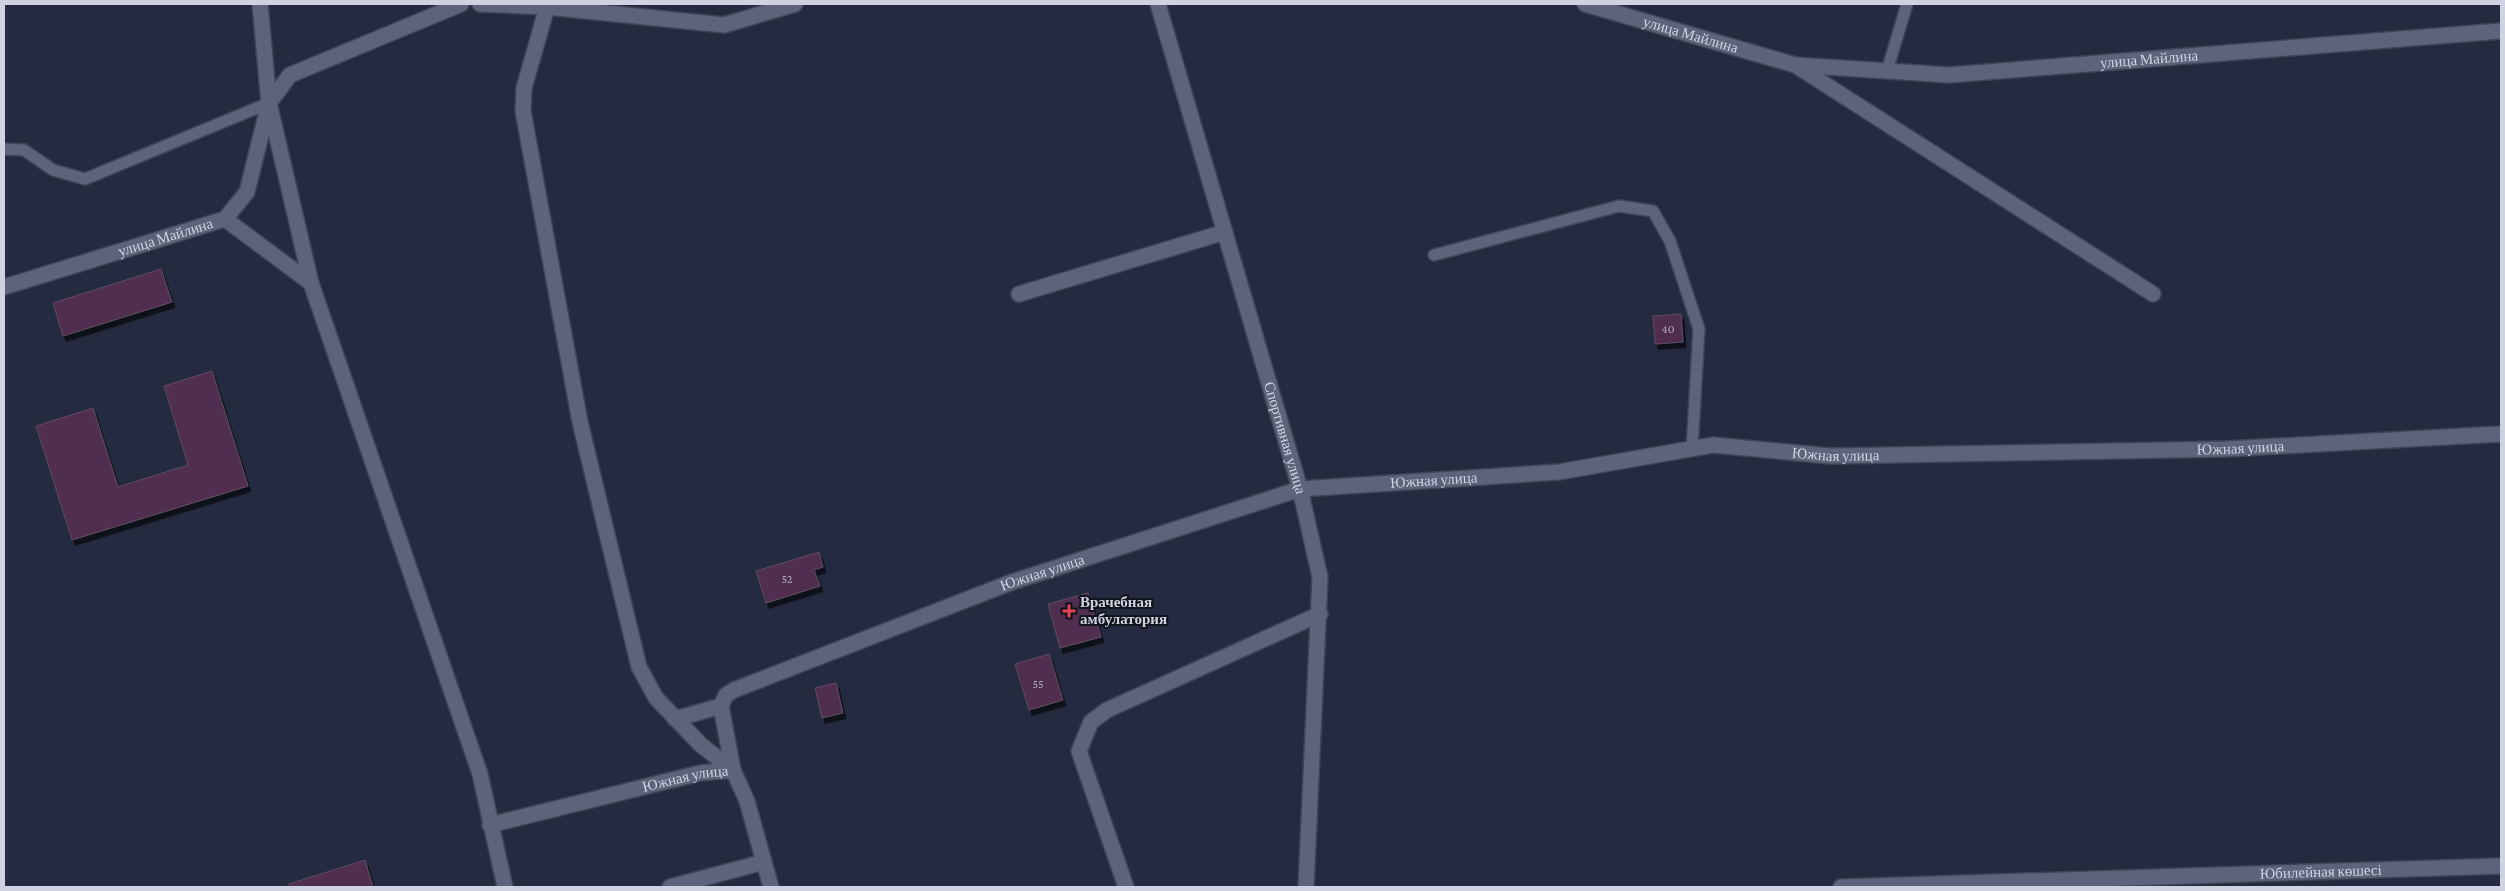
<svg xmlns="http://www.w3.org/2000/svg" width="2505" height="891" viewBox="0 0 2505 891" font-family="'Crimson Pro',serif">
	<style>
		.building { fill: #502f4f; stroke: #5f4c5e; filter: url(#shadow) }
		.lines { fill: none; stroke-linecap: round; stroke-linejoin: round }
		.lane-casing { stroke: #3f4456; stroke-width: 14 }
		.street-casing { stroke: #3f4456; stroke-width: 18 }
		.lane { stroke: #5c637b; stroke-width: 11 }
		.street { stroke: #5c637b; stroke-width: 15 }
		.health-dot { fill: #e0444e; stroke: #11131d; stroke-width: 2 }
		.labels { text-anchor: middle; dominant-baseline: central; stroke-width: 4; stroke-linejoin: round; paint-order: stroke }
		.number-label { font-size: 12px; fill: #afaabc }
		.street-label { font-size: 15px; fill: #cfd3e1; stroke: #11131d }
		.poi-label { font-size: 15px; font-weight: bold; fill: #cfd3e1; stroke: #11131d; text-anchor: start }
	</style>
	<defs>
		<filter id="shadow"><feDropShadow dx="3" dy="5.5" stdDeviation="0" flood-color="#0009"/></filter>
	</defs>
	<rect width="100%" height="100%" fill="#242a3f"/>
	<!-- building -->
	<g class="building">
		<path d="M161,269L172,302L63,336L53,303Z"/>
		<path d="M1681,314L1683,342L1655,344L1653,316Z"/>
		<path d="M212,371L248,486L72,540L36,426L93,408L118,487L188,465L164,386Z"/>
		<path d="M819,552L823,567L814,570L820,586L766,603L756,571Z"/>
		<path d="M1088,593L1101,637L1060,648L1048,604Z"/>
		<path d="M1049,654L1063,700L1029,710L1015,664Z"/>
		<path d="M836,683L843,713L822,718L815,688Z"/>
		<path d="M365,860L373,887H289V884Z"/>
	</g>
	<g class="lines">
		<!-- lane casing -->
		<g class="lane-casing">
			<g id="lane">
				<path d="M1887,71L1907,4"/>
				<path d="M4,149L24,150L53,170L85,179L269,103"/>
				<path d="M1434,255L1619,206L1653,211L1670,241L1699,329L1692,449"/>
			</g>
		</g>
		<!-- street casing -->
		<g class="street-casing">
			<g id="street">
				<path d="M260,4L269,103L311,283L480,774L505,887"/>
				<path d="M480,4L547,7L724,25L795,4"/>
				<path d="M541,4L547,7L524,88L523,111L580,422L639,667L656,698L701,745L733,770L747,801L771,887"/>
				<path id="s1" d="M1158,4L1300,489L1320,577L1306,887"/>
				<path id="s2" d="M1585,4L1795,65L2153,294"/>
				<path id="s3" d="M1795,65L1949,75L2501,31"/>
				<path d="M225,219L311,283"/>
				<path id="s4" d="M4,287L225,219L247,192L269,103L290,75L461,4"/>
				<path d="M1019,294L1225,232"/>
				<path d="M675,719L721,706"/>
				<path id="s5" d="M490,825L700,773L733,770L721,706L726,695L734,690L1012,582L1300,489L1559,472L1713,445L1830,456L2225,449L2501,434"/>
				<path d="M670,887L764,862"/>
				<path d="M1126,887L1079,751L1091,722L1107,710L1320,614"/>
				<path id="s6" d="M1841,887L2501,866"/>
			</g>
		</g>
		<!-- lane -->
		<use href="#lane" class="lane"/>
		<!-- street -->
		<use href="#street" class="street"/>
	</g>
	<!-- markers -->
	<path class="health-dot" d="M1066.5 603.5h5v5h5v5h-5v5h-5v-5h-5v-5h5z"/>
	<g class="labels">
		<!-- number labels -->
		<g class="number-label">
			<text x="1668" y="329">40</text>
			<text x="787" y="579">52</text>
			<text x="1038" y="684">55</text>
		</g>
		<!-- street labels -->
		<g class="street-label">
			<text stroke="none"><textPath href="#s2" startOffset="110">улица Майлина</textPath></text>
			<text stroke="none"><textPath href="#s3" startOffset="355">улица Майлина</textPath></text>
			<text stroke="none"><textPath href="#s4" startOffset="169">улица Майлина</textPath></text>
			<text stroke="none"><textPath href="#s1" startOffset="452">Спортивная улица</textPath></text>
			<text stroke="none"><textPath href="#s5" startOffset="1881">Южная улица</textPath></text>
			<text stroke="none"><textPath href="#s5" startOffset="1476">Южная улица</textPath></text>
			<text stroke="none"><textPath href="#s5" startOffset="1071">Южная улица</textPath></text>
			<text stroke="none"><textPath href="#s5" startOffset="666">Южная улица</textPath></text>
			<text stroke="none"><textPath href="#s5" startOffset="201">Южная улица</textPath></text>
			<text stroke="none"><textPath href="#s6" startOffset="480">Юбилейная көшесі</textPath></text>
		</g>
		<!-- poi labels -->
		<g class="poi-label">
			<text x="1080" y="602">Врачебная<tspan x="1080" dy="17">амбулатория</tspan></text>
		</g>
	</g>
	<!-- border -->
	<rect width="2505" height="891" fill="none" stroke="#cfd3e1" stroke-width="10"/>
</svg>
